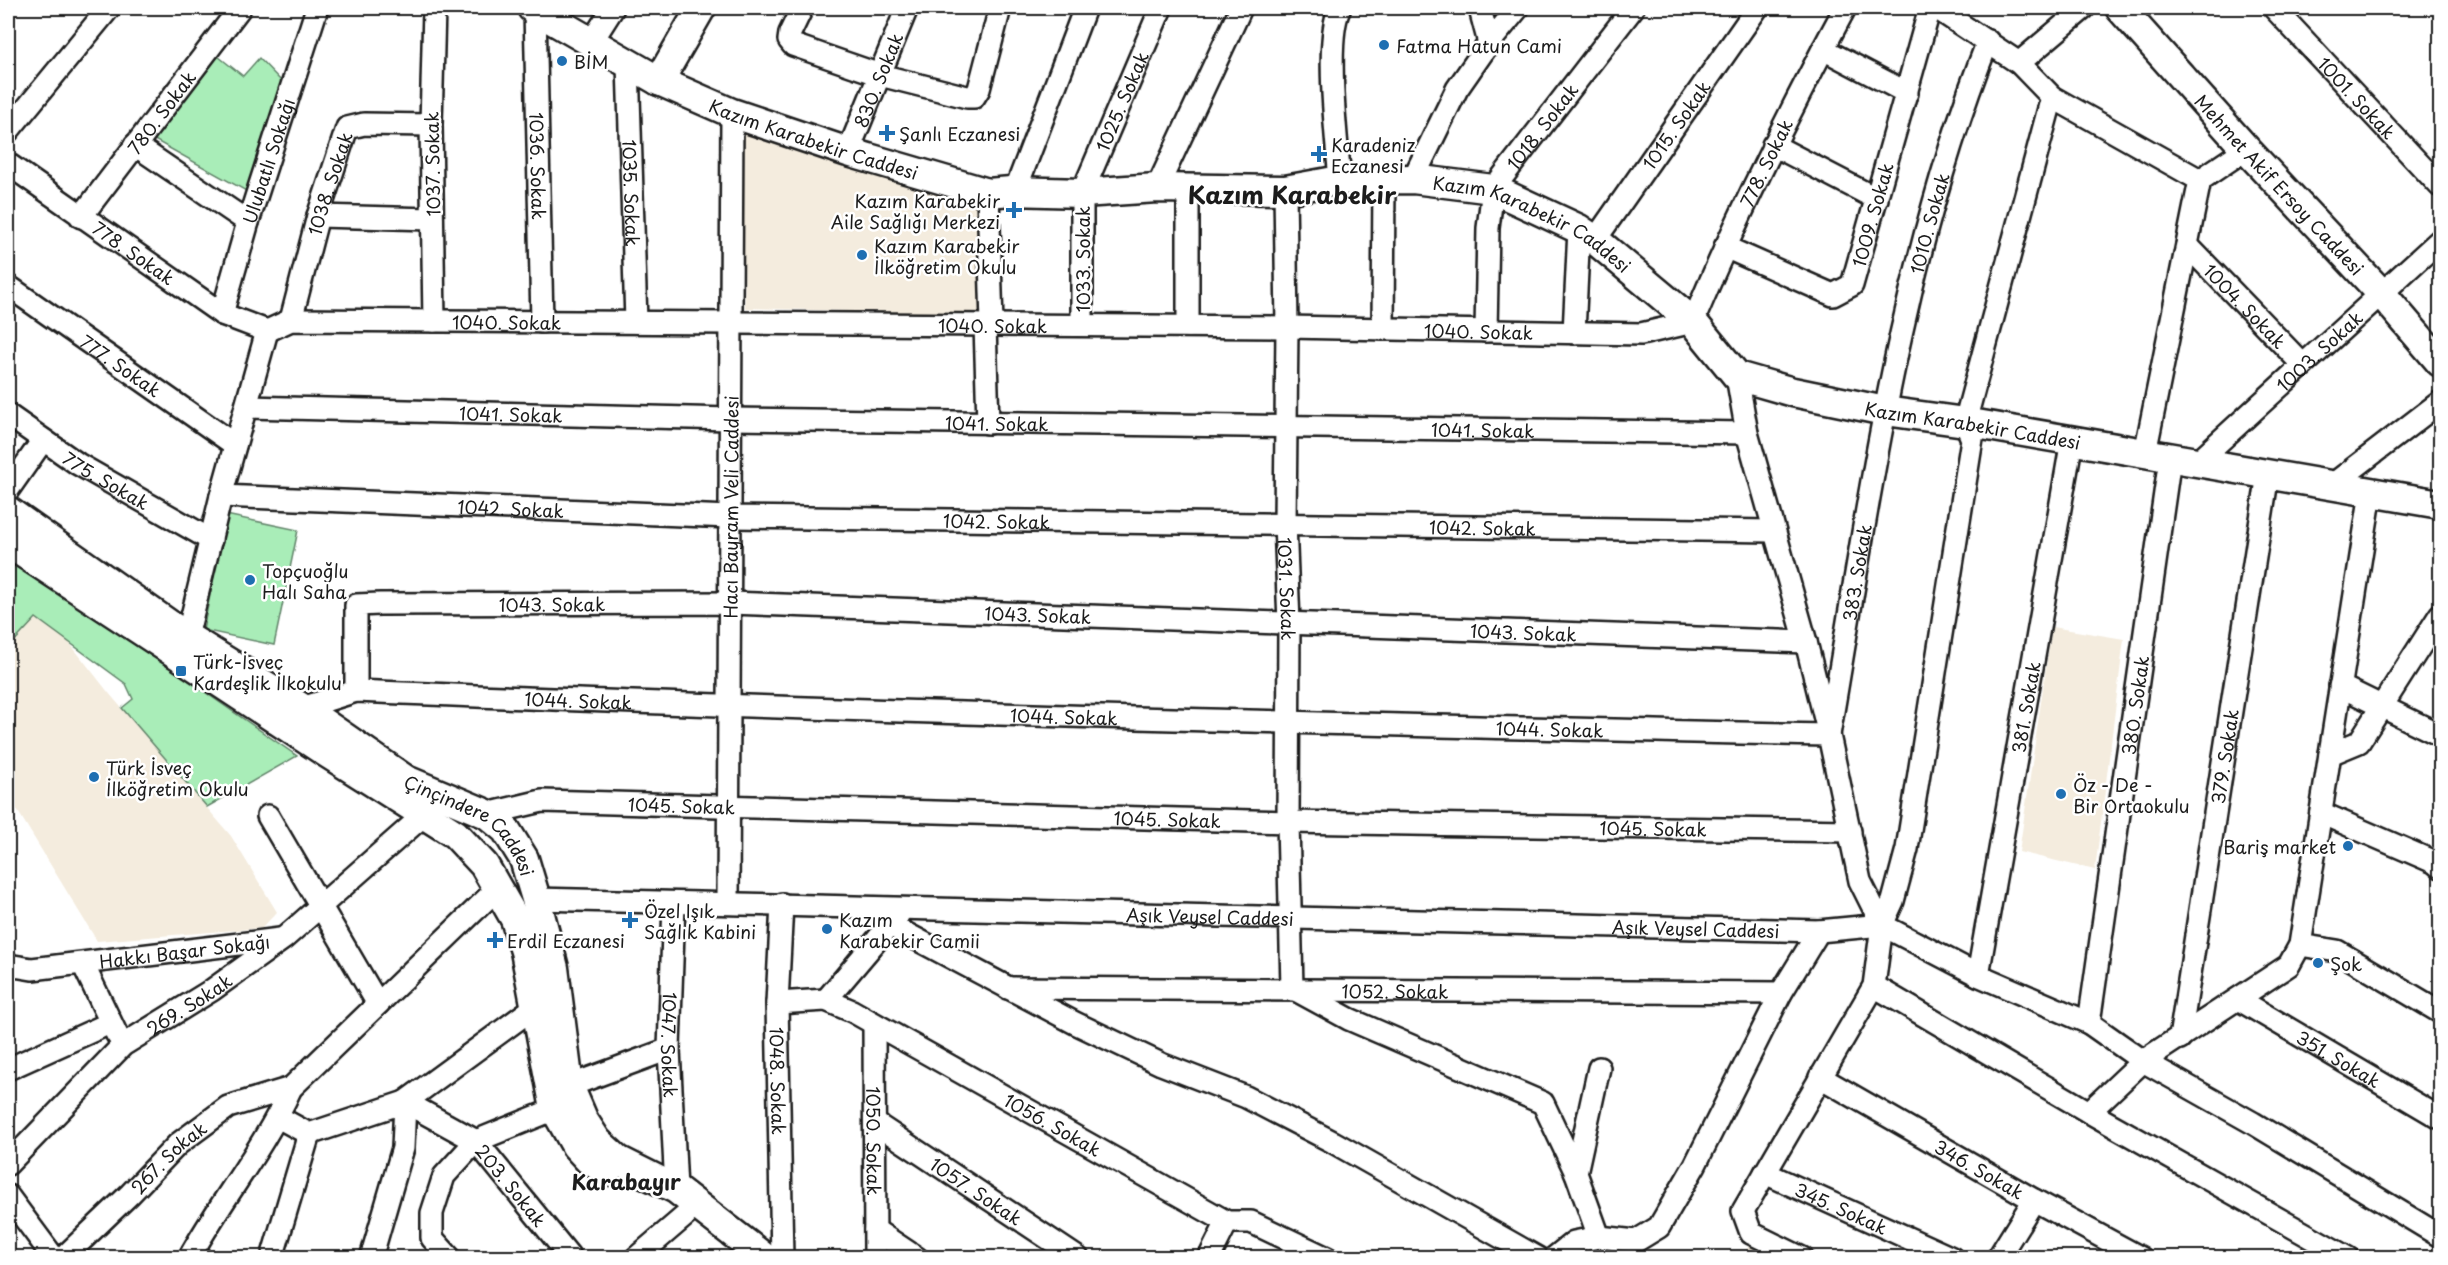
<svg xmlns="http://www.w3.org/2000/svg" width="2448" height="1265" viewBox="0 0 2448 1265" font-family="'Playpen Sans',sans-serif">
	<style>
		.built { fill: #f4ecde }
		.green { fill: #a9edb8; stroke: #62846a; stroke-width: 1.5 }
		.lines { fill: none; stroke-linecap: round; stroke-linejoin: round }
		.street-casing { stroke: #1c1c1c; stroke-width: 26 }
		.secondary-casing { stroke: #1c1c1c; stroke-width: 33 }
		.street { stroke: #fff; stroke-width: 21 }
		.secondary { stroke: #fff; stroke-width: 28 }
		.poi-dot { fill: #1f6fb2; stroke: #fff; stroke-width: 2 }
		.labels { text-anchor: middle; dominant-baseline: central; stroke-width: 5; stroke-linejoin: round; paint-order: stroke }
		.poi-label { font-size: 18px; fill: #1c1c1c; stroke: #fff; text-anchor: start }
		.street-label { font-size: 18px; fill: #1c1c1c; stroke: #fff }
		.quarter-label { font-size: 21px; font-weight: bold; fill: #1c1c1c; stroke: #fff }
		.district-label { font-size: 24px; font-weight: bold; fill: #1c1c1c; stroke: #fff }
	</style>
	<rect width="100%" height="100%" fill="#fff"/>
	<filter id="ink" filterUnits="userSpaceOnUse"><feTurbulence type="fractalNoise" baseFrequency=".0167" numOctaves="2"/><feDisplacementMap in="SourceGraphic" scale="12" xChannelSelector="R" yChannelSelector="G"/><feConvolveMatrix kernelMatrix="1 2 1 2 8 2 1 2 1" color-interpolation-filters="sRGB"/></filter>
	<g filter="url(#ink)">
		<!-- built -->
		<g class="built">
			<path d="M741,130L977,202L981,315L745,308Z"/>
			<path d="M36,618L68,641L108,692L231,836L277,912L262,928L97,941L8,795V648Z"/>
			<path d="M2052,627L2124,639L2095,870L2019,852Z"/>
			<path d="M1750,1244L1780,1258H1741Z"/>
		</g>
		<!-- green -->
		<g class="green">
			<path d="M214,53L243,76L259,58L282,82L248,192L151,138Z"/>
			<path d="M226,515L298,530L274,645L203,630Z"/>
			<path d="M8,558L59,591L297,756L207,807L122,708L133,699L126,684L36,618L8,648Z"/>
		</g>
		<g class="lines">
			<!-- street casing -->
			<g class="street-casing">
				<g id="street">
					<path d="M802,8L790,33L789,40L793,45L880,75L967,97H974L979,89L1000,8"/>
					<path d="M1484,8L1481,13L1489,43"/>
					<path d="M1936,8L2019,63L2052,97L2200,180L2145,453"/>
					<path id="s1" d="M2274,8L2440,186"/>
					<path id="s2" d="M535,10L542,322"/>
					<path d="M592,41L613,8"/>
					<path d="M1823,49L1907,93"/>
					<path d="M2019,63L2084,8"/>
					<path id="s3" d="M628,64L636,322"/>
					<path d="M8,131L109,8"/>
					<path d="M135,145L248,222"/>
					<path d="M1773,145L1877,199"/>
					<path id="s4" d="M848,152L907,8"/>
					<path id="s5" d="M8,164L222,314L267,331"/>
					<path d="M1413,179L1457,89L1489,43L1518,8"/>
					<path d="M1340,180C1337,143 1324,37 1340,8"/>
					<path d="M2200,180L2246,149"/>
					<path d="M1157,188L1241,8"/>
					<path d="M1188,189V326"/>
					<path id="s6" d="M1285,190L1287,327L1285,523L1289,623L1288,822L1292,988L1349,1019L1543,1103L1576,1173L1599,1237"/>
					<path d="M1015,191L1085,8"/>
					<path d="M988,193L992,324"/>
					<path d="M318,216L432,219"/>
					<path id="s7" d="M81,217L240,8"/>
					<path id="s8" d="M1595,240L1757,8"/>
					<path id="s9" d="M2187,245L2303,365"/>
					<path id="s10" d="M1725,247L1833,295L1852,285L1930,8"/>
					<path id="s11" d="M8,286L235,445"/>
					<path id="s12" d="M222,314L248,222L317,8"/>
					<path id="s13" d="M291,320L318,216L347,128L364,124L431,125"/>
					<path d="M434,321L431,125L434,8"/>
					<path d="M985,325L988,423"/>
					<path id="s14" d="M1082,325V193L1161,8"/>
					<path d="M1383,329L1384,179"/>
					<path id="s15" d="M267,331L291,320L1287,327L1641,334L1693,322C1738,214 1790,110 1845,8"/>
					<path id="s16" d="M1486,331L1488,228L1493,189L1633,8"/>
					<path d="M1574,333L1579,229"/>
					<path d="M1737,376L1747,433L1806,642L1829,735L1860,881L1882,925L1874,986L1743,1211L1751,1233L1802,1258"/>
					<path id="s17" d="M247,407L730,419L1747,433"/>
					<path id="s18" d="M8,415L78,464L211,540"/>
					<path id="s19" d="M2197,462L2440,240"/>
					<path d="M2332,485L2440,402"/>
					<path d="M8,490L43,440"/>
					<path id="s20" d="M221,496L730,517L1773,531"/>
					<path d="M187,637L221,496L267,331"/>
					<path d="M2340,686L2440,735"/>
					<path id="s21" d="M356,691V605L380,604L730,603L1806,642"/>
					<path id="s22" d="M302,708L356,691C847,712 1338,724 1829,735C1869,502 1900,263 1988,41"/>
					<path d="M2330,754L2359,742L2440,615"/>
					<path d="M2321,813L2434,862L2440,867"/>
					<path id="s23" d="M487,814L542,801L1288,822L1850,831"/>
					<path d="M268,816L378,1004"/>
					<path id="s24" d="M536,899L1819,931L1882,925"/>
					<path id="s25" d="M674,903L669,1049L676,1189"/>
					<path id="s26" d="M728,903L732,113"/>
					<path id="s27" d="M782,904L777,1003L782,1258"/>
					<path d="M890,925L1075,1023L1161,1064L1246,1097L1333,1142L1538,1258"/>
					<path d="M1882,925L1893,901L1907,849L1972,439L1965,422L2052,97"/>
					<path d="M1882,925L1978,975L2089,1023L2143,1061L2253,1123L2440,1236"/>
					<path d="M2300,945L2337,951L2440,1012"/>
					<path d="M83,964L117,1035"/>
					<path id="s28" d="M8,965L32,969L280,939"/>
					<path id="s29" d="M1978,975L2072,440"/>
					<path d="M1874,986L2089,1112L2348,1258"/>
					<path id="s30" d="M1008,988L1781,993"/>
					<path id="s31" d="M2238,999L2440,1118"/>
					<path d="M826,1000L899,914"/>
					<path id="s32" d="M777,1003L826,1000L852,1011L1227,1222H1251L1327,1258"/>
					<path id="s33" d="M2089,1023L2170,458"/>
					<path id="s34" d="M874,1024L875,1258"/>
					<path id="s35" d="M2180,1038L2268,474"/>
					<path d="M8,1069L110,1023"/>
					<path id="s36" d="M1820,1077L2034,1200L2141,1258"/>
					<path d="M569,1086L669,1049"/>
					<path d="M2089,1112L2143,1061L2289,965L2300,945L2371,492"/>
					<path id="s37" d="M278,1117L309,1134L405,1102L476,1141L571,1258"/>
					<path id="s38" d="M875,1123L1078,1258"/>
					<path id="s39" d="M8,1164L123,1045L212,990L283,939L425,814"/>
					<path d="M1576,1173L1599,1068"/>
					<path id="s40" d="M1765,1173L1952,1258"/>
					<path d="M8,1196L54,1258"/>
					<path d="M875,1230L917,1258"/>
					<path id="s41" d="M63,1258L130,1194L178,1144L228,1107L291,1088"/>
					<path d="M189,1258C221,1200 264,1148 291,1088L498,888"/>
					<path d="M272,1258L309,1134"/>
					<path d="M371,1258L403,1148L405,1102L536,1006"/>
					<path d="M450,1258L432,1238V1213L444,1176L476,1141L555,1109"/>
					<path d="M636,1258L685,1216"/>
					<path d="M1209,1258L1227,1222"/>
					<path d="M1554,1258L1574,1242L1599,1237L1636,1241L1659,1227L1695,1165L1781,993L1819,931"/>
					<path d="M1998,1258L2034,1200"/>
				</g>
			</g>
			<!-- secondary casing -->
			<g class="secondary-casing">
				<g id="secondary">
					<path id="s42" d="M532,8L659,81L732,113L848,152L988,193L1011,191L1082,193L1157,188L1285,190L1340,180L1413,179L1493,189L1579,229L1595,240L1693,322L1737,376L1793,392L1885,411L1965,422L2440,504"/>
					<path id="s43" d="M2120,8L2246,149L2381,293L2440,362"/>
					<path d="M659,81L701,8"/>
					<path id="s44" d="M8,511L187,637L302,708L406,780L487,814L506,830L524,859L536,899L554,968L569,1086L584,1121L597,1141L618,1160L676,1189L765,1258"/>
					<path d="M8,543L327,753L455,834L484,865L515,919L525,951L555,1109L576,1146L589,1160L607,1171"/>
				</g>
			</g>
			<!-- street -->
			<use href="#street" class="street"/>
			<!-- secondary -->
			<use href="#secondary" class="secondary"/>
		</g>
	</g>
	<!-- markers -->
	<g class="poi-dot">
		<circle cx="1384" cy="45" r="6"/>
		<circle cx="562" cy="61" r="6"/>
		<path d="M884 124h6v6h6v6h-6v6h-6v-6h-6v-6h6z"/>
		<path d="M1316 145h6v6h6v6h-6v6h-6v-6h-6v-6h6z"/>
		<path d="M1011 201h6v6h6v6h-6v6h-6v-6h-6v-6h6z"/>
		<circle cx="862" cy="255" r="6"/>
		<circle cx="250" cy="580" r="6"/>
		<rect x="175" y="665" width="12" height="12" rx="3"/>
		<circle cx="94" cy="777" r="6"/>
		<circle cx="2061" cy="794" r="6"/>
		<circle cx="2348" cy="846" r="6"/>
		<path d="M627 911h6v6h6v6h-6v6h-6v-6h-6v-6h6z"/>
		<circle cx="827" cy="929" r="6"/>
		<path d="M492 931h6v6h6v6h-6v6h-6v-6h-6v-6h6z"/>
		<circle cx="2318" cy="963" r="6"/>
	</g>
	<g class="labels">
		<!-- poi labels -->
		<g class="poi-label">
			<text x="1396" y="45">Fatma Hatun Cami</text>
			<text x="574" y="61">BİM</text>
			<text x="899" y="133">Şanlı Eczanesi</text>
			<text x="1331" y="144">Karadeniz<tspan x="1331" dy="21">Eczanesi</tspan></text>
			<text x="1000" y="200" text-anchor="end">Kazım Karabekir<tspan x="1000" dy="21">Aile Sağlığı Merkezi</tspan></text>
			<text x="874" y="245">Kazım Karabekir<tspan x="874" dy="21">İlköğretim Okulu</tspan></text>
			<text x="262" y="570">Topçuoğlu<tspan x="262" dy="21">Halı Saha</tspan></text>
			<text x="193" y="661">Türk-İsveç<tspan x="193" dy="21">Kardeşlik İlkokulu</tspan></text>
			<text x="106" y="767">Türk İsveç<tspan x="106" dy="21">İlköğretim Okulu</tspan></text>
			<text x="2073" y="784">Öz - De -<tspan x="2073" dy="21">Bir Ortaokulu</tspan></text>
			<text x="2336" y="846" text-anchor="end">Bariş market</text>
			<text x="644" y="910">Özel Işık<tspan x="644" dy="21">Sağlık Kabini</tspan></text>
			<text x="839" y="919">Kazım<tspan x="839" dy="21">Karabekir Camii</tspan></text>
			<text x="507" y="940">Erdil Eczanesi</text>
			<text x="2330" y="963">Şok</text>
		</g>
		<!-- street labels -->
		<g class="street-label">
			<text stroke="none"><textPath href="#s4" startOffset="78">830. Sokak</textPath></text>
			<text stroke="none"><textPath href="#s1" startOffset="122">1001. Sokak</textPath></text>
			<text stroke="none"><textPath href="#s14" startOffset="232">1025. Sokak</textPath></text>
			<text stroke="none"><textPath href="#s7" startOffset="132">780. Sokak</textPath></text>
			<text stroke="none"><textPath href="#s8" startOffset="141">1015. Sokak</textPath></text>
			<text stroke="none"><textPath href="#s16" startOffset="222">1018. Sokak</textPath></text>
			<text stroke="none"><textPath href="#s42" startOffset="312">Kazım Karabekir Caddesi</textPath></text>
			<text stroke="none"><textPath href="#s12" startOffset="160">Ulubatlı Sokağı</textPath></text>
			<text stroke="none"><textPath href="#s15" startOffset="1605">778. Sokak</textPath></text>
			<text transform="translate(432 164) rotate(-91)">1037. Sokak</text>
			<text stroke="none"><textPath href="#s2" startOffset="156">1036. Sokak</textPath></text>
			<text stroke="none"><textPath href="#s13" startOffset="142">1038. Sokak</textPath></text>
			<text stroke="none"><textPath href="#s43" startOffset="238">Mehmet Akif Ersoy Caddesi</textPath></text>
			<text stroke="none"><textPath href="#s3" startOffset="129">1035. Sokak</textPath></text>
			<text stroke="none"><textPath href="#s10" startOffset="213">1009. Sokak</textPath></text>
			<text stroke="none"><textPath href="#s22" startOffset="2052">1010. Sokak</textPath></text>
			<text stroke="none"><textPath href="#s42" startOffset="1050">Kazım Karabekir Caddesi</textPath></text>
			<text stroke="none"><textPath href="#s5" startOffset="154">778. Sokak</textPath></text>
			<text transform="translate(1082 259) rotate(-90)">1033. Sokak</text>
			<text stroke="none"><textPath href="#s9" startOffset="84">1004. Sokak</textPath></text>
			<text stroke="none"><textPath href="#s15" startOffset="242">1040. Sokak</textPath></text>
			<text stroke="none"><textPath href="#s15" startOffset="728">1040. Sokak</textPath></text>
			<text stroke="none"><textPath href="#s15" startOffset="1214">1040. Sokak</textPath></text>
			<text stroke="none"><textPath href="#s19" startOffset="165">1003. Sokak</textPath></text>
			<text stroke="none"><textPath href="#s11" startOffset="138">777. Sokak</textPath></text>
			<text stroke="none"><textPath href="#s17" startOffset="264">1041. Sokak</textPath></text>
			<text stroke="none"><textPath href="#s17" startOffset="750">1041. Sokak</textPath></text>
			<text stroke="none"><textPath href="#s42" startOffset="1554">Kazım Karabekir Caddesi</textPath></text>
			<text stroke="none"><textPath href="#s17" startOffset="1236">1041. Sokak</textPath></text>
			<text stroke="none"><textPath href="#s18" startOffset="118">775. Sokak</textPath></text>
			<text stroke="none"><textPath href="#s20" startOffset="290">1042. Sokak</textPath></text>
			<text stroke="none"><textPath href="#s26" startOffset="396">Hacı Bayram Veli Caddesi</textPath></text>
			<text stroke="none"><textPath href="#s20" startOffset="776">1042. Sokak</textPath></text>
			<text stroke="none"><textPath href="#s20" startOffset="1262">1042. Sokak</textPath></text>
			<text stroke="none"><textPath href="#s22" startOffset="1695">383. Sokak</textPath></text>
			<text stroke="none"><textPath href="#s6" startOffset="399">1031. Sokak</textPath></text>
			<text stroke="none"><textPath href="#s21" startOffset="282">1043. Sokak</textPath></text>
			<text stroke="none"><textPath href="#s21" startOffset="768">1043. Sokak</textPath></text>
			<text stroke="none"><textPath href="#s21" startOffset="1254">1043. Sokak</textPath></text>
			<text stroke="none"><textPath href="#s22" startOffset="279">1044. Sokak</textPath></text>
			<text stroke="none"><textPath href="#s33" startOffset="321">380. Sokak</textPath></text>
			<text stroke="none"><textPath href="#s29" startOffset="272">381. Sokak</textPath></text>
			<text stroke="none"><textPath href="#s22" startOffset="765">1044. Sokak</textPath></text>
			<text stroke="none"><textPath href="#s22" startOffset="1251">1044. Sokak</textPath></text>
			<text stroke="none"><textPath href="#s35" startOffset="285">379. Sokak</textPath></text>
			<text stroke="none"><textPath href="#s23" startOffset="196">1045. Sokak</textPath></text>
			<text stroke="none"><textPath href="#s23" startOffset="682">1045. Sokak</textPath></text>
			<text stroke="none"><textPath href="#s23" startOffset="1168">1045. Sokak</textPath></text>
			<text stroke="none"><textPath href="#s44" startOffset="562">Çinçindere Caddesi</textPath></text>
			<text stroke="none"><textPath href="#s24" startOffset="674">Aşık Veysel Caddesi</textPath></text>
			<text stroke="none"><textPath href="#s24" startOffset="1160">Aşık Veysel Caddesi</textPath></text>
			<text stroke="none"><textPath href="#s28" startOffset="178">Hakkı Başar Sokağı</textPath></text>
			<text stroke="none"><textPath href="#s30" startOffset="387">1052. Sokak</textPath></text>
			<text stroke="none"><textPath href="#s39" startOffset="243">269. Sokak</textPath></text>
			<text stroke="none"><textPath href="#s25" startOffset="142">1047. Sokak</textPath></text>
			<text stroke="none"><textPath href="#s31" startOffset="117">351. Sokak</textPath></text>
			<text stroke="none"><textPath href="#s27" startOffset="177">1048. Sokak</textPath></text>
			<text stroke="none"><textPath href="#s32" startOffset="308">1056. Sokak</textPath></text>
			<text stroke="none"><textPath href="#s34" startOffset="117">1050. Sokak</textPath></text>
			<text stroke="none"><textPath href="#s41" startOffset="146">267. Sokak</textPath></text>
			<text stroke="none"><textPath href="#s36" startOffset="184">346. Sokak</textPath></text>
			<text stroke="none"><textPath href="#s37" startOffset="274">203. Sokak</textPath></text>
			<text stroke="none"><textPath href="#s38" startOffset="122">1057. Sokak</textPath></text>
			<text stroke="none"><textPath href="#s40" startOffset="84">345. Sokak</textPath></text>
		</g>
		<!-- quarter labels -->
		<g class="quarter-label">
			<text x="626" y="1181">Karabayır</text>
		</g>
		<!-- district labels -->
		<g class="district-label">
			<text x="1292" y="194">Kazım Karabekir</text>
		</g>
	</g>
	<!-- margin -->
	<rect width="2448" height="1265" fill="none" stroke="#fff" stroke-width="30"/>
	<rect x="15" y="15" width="2418" height="1235" fill="none" stroke="#1c1c1c" stroke-width="2" filter="url(#ink)"/>
</svg>
